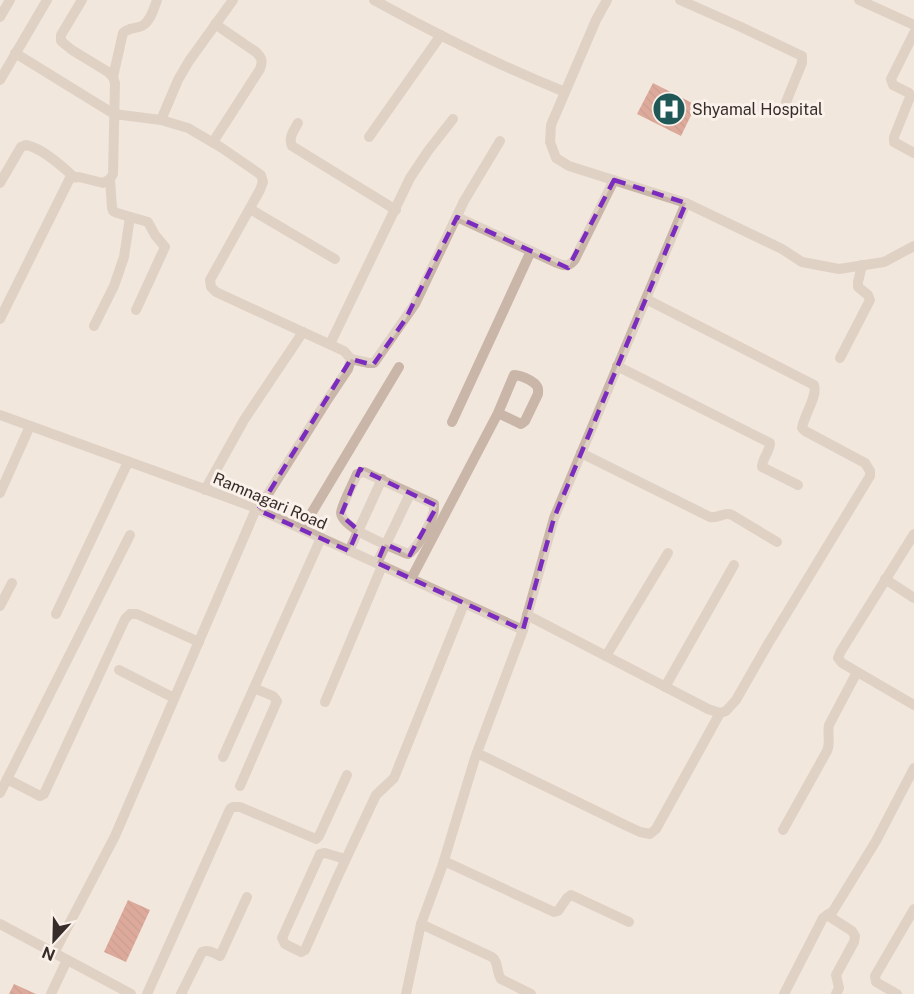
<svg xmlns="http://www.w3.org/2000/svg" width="914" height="994" viewBox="0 0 914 994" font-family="'Public Sans',sans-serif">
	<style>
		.building { fill: url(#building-back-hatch) }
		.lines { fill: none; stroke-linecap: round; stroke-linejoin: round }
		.minor { stroke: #cab6a9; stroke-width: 10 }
		.marked { fill: none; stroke: #7b2cbf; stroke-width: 4.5; stroke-dasharray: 12 8; stroke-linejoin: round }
		.labels { text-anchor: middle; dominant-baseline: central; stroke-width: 6; stroke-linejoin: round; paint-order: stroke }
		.poi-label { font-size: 16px; fill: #372c29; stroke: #f9f1ea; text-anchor: start }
		.street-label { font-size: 16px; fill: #372c29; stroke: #f9f1ea }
	</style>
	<defs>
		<pattern id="building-back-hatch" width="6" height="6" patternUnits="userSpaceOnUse" patternTransform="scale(1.5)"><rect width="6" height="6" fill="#c45e4a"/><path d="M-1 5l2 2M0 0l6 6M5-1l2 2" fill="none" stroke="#a04e3e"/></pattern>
	</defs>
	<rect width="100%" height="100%" fill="#f2e7dd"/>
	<!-- building -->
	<g class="building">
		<path d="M653,83L696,105L681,136L637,114Z"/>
		<path d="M128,900L150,910L126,962L104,952Z"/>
		<path d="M14,984L36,994H9Z"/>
	</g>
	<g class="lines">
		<!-- minor -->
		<g class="minor">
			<path d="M374,0C436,34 500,66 565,92"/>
			<path d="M607,0L596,20L551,125L550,142L556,158L569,166L686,203"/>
			<path d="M680,0L741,27L802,56V63L786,102"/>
			<path d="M859,0L914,25"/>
			<path d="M0,17L10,0"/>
			<path d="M914,33L891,79L893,85L909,93L910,97L894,137V142L914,153"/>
			<path d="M15,53L114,114L161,120L188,128L222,148L261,175L263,182L260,190L210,280L211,287L216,292L344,351L351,359L348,369L326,402L258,510"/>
			<path d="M113,77L123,33C129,27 135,29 142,26C151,21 154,8 157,0"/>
			<path d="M0,80L47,0"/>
			<path d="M161,120L178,80L189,61L233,0"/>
			<path d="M298,123C294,130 288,138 292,146L396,210"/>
			<path d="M369,137L441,35"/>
			<path d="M213,142L260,69C263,61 262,58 256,52L215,24"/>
			<path d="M110,179L112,208L113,211L117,213L148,222L155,235L165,247L136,310"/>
			<path d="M0,183L21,147L26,145C42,148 62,166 74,177"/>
			<path d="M250,209L335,259"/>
			<path d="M457,217L557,263C566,267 570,266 575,259L614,180"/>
			<path d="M0,319L70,178L79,177L103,183L110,179L113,174L115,83L113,77L108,72L72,50L61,41V35L82,0"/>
			<path d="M94,326L114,286L124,257L130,217"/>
			<path d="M330,344L410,178L428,151L453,119"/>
			<path d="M840,358L870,300L868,295L858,287V282L862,265"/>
			<path d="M351,359L369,363H374L415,304L464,201L500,141"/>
			<path d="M617,366L770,443C770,452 762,458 762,467L798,485"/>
			<path d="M0,415L251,506L523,630"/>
			<path d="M452,422L531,251"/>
			<path d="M581,453L710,517C719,519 724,511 732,515L777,542"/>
			<path d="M364,472L434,504C434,506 434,512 433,514C430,525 417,549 408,554C394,548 342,529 341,513C341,506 354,482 357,474Z"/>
			<path d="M205,490L244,420L303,332"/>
			<path d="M0,493L30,426"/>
			<path d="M302,529L399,367"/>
			<path d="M914,534L841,651L838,658L842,663L914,705"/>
			<path d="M349,551L382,479"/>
			<path d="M377,563L410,494"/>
			<path d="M411,579L498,413L514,375C520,375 532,380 536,385C539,388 538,390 538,394L525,421L521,424L498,413"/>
			<path d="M885,579L914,598"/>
			<path d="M0,606L12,583"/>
			<path d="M56,614L128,462"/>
			<path d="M527,615L708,709L720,713L726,711L736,700L768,644L870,476V471L865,463L805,431L802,428C804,415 818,396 814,385L646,299"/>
			<path d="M606,656L668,553"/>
			<path d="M119,670L174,698"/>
			<path d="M665,687L734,565"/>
			<path d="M325,702L382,566"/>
			<path d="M477,753L625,825L640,832L650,834L656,829L720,713"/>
			<path d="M223,757L321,538"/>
			<path d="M7,779L40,796L44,794L125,619L130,614H137L199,642"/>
			<path d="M240,786L277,701L273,696L254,688"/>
			<path d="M0,793L130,535"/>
			<path d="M783,830L827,751C831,742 827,734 829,725L857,672"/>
			<path d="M345,859L325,853L320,854L282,938L285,944L301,952L305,950L337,878L376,795L394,778L464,604"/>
			<path d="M444,861L554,912L558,911L567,898L571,895L629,922"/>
			<path d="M827,915L852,931L855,936L854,942L836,975L839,988L836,994"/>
			<path d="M0,924L131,994"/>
			<path d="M421,924L492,957C499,962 496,972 501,979L531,994"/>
			<path d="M54,953L115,836L256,509"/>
			<path d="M51,994L67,960"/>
			<path d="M147,994L230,809L233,807H240L316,839L319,836L347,775"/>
			<path d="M181,994L202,952C208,949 214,953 220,956L247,897"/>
			<path d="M406,994L421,924L442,867L475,758L523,630L554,518L686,203L782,249L802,262L839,269L884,262L914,246"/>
			<path d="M784,994L823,918L833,911L876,841L914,768"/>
			<path d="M897,994L876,982L875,976L914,909"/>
		</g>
	</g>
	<!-- marked area -->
	<path d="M0 0H914V994H0ZM614,180L686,203L554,518L523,630L377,563L385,544L410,555L437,506L360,469L341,515L358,530L349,551L258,510L351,359L373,365L405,320L457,217L568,268Z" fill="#f2e7dd" fill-opacity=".55" fill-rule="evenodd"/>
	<path class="marked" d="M614,180L686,203L554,518L523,630L377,563L385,544L410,555L437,506L360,469L341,515L358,530L349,551L258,510L351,359L373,365L405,320L457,217L568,268Z"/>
	<!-- icons -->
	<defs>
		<g id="hospital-disc" transform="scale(1.725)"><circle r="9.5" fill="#1f5857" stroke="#f9f1ea"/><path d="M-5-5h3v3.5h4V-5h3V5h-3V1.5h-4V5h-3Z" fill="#fff"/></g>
	</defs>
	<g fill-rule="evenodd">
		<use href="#hospital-disc" x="669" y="109"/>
	</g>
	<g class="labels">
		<!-- poi labels -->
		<g class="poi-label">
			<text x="692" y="109">Shyamal Hospital</text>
		</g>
		<!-- street labels -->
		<g class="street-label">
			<text transform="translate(270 501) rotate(23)">Ramnagari Road</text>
		</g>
	</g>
	<!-- north arrow -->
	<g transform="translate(54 940) rotate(202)" stroke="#f9f1ea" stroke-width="4.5" paint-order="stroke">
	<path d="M0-4.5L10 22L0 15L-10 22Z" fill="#372c29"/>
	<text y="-9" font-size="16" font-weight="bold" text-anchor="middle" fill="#372c29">N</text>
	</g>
</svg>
